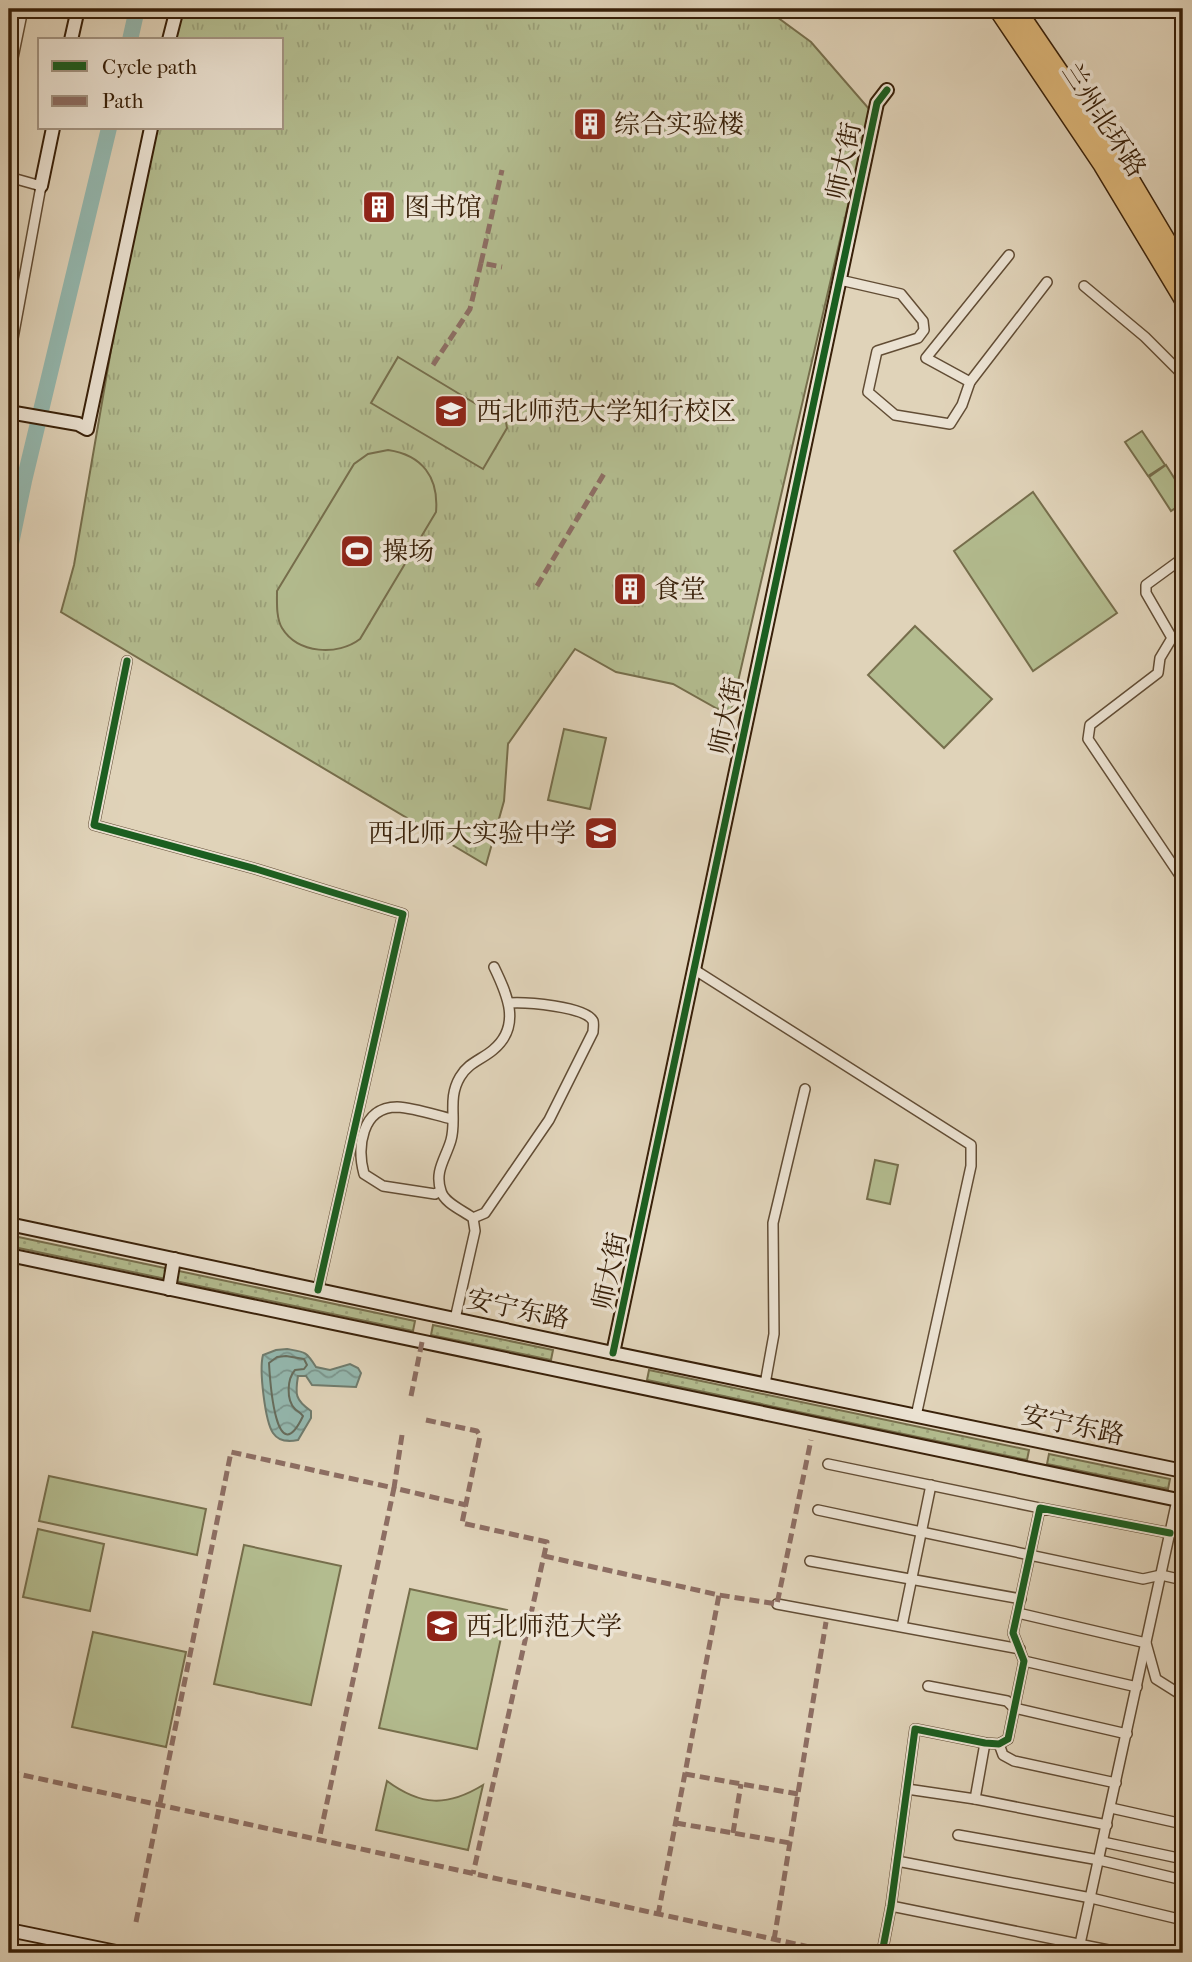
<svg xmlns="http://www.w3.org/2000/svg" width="1192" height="1962" viewBox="0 0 1192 1962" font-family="'IM FELL French Canon','Noto Serif SC',serif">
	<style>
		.grass { fill: url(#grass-dots); stroke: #766e4c; stroke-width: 2 }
		.park { fill: url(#park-tufts); stroke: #766e4c; stroke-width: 2 }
		.pitch { fill: #b3bc8f; stroke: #766e4c; stroke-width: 2 }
		.water { fill: url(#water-waves); stroke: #6f7b6d; stroke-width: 2 }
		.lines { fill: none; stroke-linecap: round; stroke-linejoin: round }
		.shore { stroke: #666c5c; stroke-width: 2 }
		.river { stroke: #94b8af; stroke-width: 16 }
		.street-casing { stroke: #624d35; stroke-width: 12 }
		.secondary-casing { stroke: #382009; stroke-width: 16 }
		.highway-casing { stroke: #382009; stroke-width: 21 }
		.street { stroke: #ebe2d2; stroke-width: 9 }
		.secondary { stroke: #ebe2d2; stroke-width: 12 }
		.highway { stroke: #e0ba7c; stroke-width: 18 }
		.quiet { stroke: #8d6e63; stroke-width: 5; stroke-dasharray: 10 5; stroke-linecap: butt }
		.cycleway-casing { stroke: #ebe2d2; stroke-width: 11 }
		.cycleway { stroke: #1b5e20; stroke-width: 7 }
		.labels { text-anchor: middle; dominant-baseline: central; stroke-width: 7; stroke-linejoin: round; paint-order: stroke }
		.street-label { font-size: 26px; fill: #382009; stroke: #ebe2d2 }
		.poi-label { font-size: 26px; fill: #382009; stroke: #ebe2d2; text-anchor: start }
	</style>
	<defs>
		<pattern id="grass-dots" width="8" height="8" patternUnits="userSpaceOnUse" patternTransform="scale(1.75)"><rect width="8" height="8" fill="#b3bc8f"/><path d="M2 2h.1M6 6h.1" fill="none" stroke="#9ba17a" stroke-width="1.8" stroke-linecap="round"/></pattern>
		<pattern id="park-tufts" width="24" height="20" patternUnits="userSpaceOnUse" patternTransform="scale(1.75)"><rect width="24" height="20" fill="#b3bc8f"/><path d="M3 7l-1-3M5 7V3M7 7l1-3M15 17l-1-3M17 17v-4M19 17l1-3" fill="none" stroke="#9ba17a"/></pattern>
		<pattern id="water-waves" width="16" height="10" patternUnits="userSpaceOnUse" patternTransform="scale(1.75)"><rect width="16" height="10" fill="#94b8af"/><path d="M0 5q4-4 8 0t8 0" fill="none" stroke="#7a958d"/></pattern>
	</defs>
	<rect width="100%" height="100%" fill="#e0d3b9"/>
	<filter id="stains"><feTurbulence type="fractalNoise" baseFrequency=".00286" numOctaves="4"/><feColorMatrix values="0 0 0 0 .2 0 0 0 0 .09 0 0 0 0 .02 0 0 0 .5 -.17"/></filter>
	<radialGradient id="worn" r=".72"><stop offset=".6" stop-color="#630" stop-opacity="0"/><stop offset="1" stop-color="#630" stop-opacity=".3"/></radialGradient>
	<!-- grass -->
	<g class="grass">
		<path d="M9,1235L415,1321L413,1331L9,1246Z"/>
		<path d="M433,1325L553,1350L551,1360L431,1335Z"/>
		<path d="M649,1370L1029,1450L1027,1460L647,1380Z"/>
		<path d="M1049,1454L1170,1479L1168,1489L1047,1464Z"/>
	</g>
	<!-- park -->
	<path class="park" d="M183,9H766L811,42L870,110L730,716L673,684L616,672L575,649L508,744L504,801L486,865L61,612L74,565L127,257L143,194L156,128H282V40H175Z"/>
	<!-- pitch -->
	<g class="pitch">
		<path d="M398,357L506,422L507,428L483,469L371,403Z"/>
		<path d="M1142,431L1165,465L1148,476L1125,442Z"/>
		<path d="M388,450C422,455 439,477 436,512L360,639C338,656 298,654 282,628C276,618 277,602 277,591L354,464L368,454Z"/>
		<path d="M1166,465L1183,492V503L1171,511L1149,477Z"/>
		<path d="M1033,492L1117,613L1033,671L954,551Z"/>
		<path d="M915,626L992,699L944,748L868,675Z"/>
		<path d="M564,729L606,738L590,809L548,800Z"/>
		<path d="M875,1160L898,1165L890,1204L867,1199Z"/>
		<path d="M49,1476L206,1509L197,1555L39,1521Z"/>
		<path d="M38,1529L104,1544L90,1611L23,1597Z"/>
		<path d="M244,1545L341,1566L311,1705L214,1684Z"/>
		<path d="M410,1589L507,1610L477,1749L379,1728Z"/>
		<path d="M93,1632L186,1652L166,1747L72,1727Z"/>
		<path d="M387,1781C421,1806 447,1807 483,1785L468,1850L376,1830Z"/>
	</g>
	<!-- water -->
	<path class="water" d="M287,1349C305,1352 306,1351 316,1367L330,1370L350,1364L358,1368L361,1373L356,1387L312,1385L306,1376H298C295,1394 295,1400 311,1411V1418L298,1440C289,1442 279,1442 273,1433C265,1421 259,1370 263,1355L276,1350Z"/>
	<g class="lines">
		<!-- shore -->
		<path class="shore" d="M286,1356L304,1359L307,1365L304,1369L295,1370C287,1379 286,1400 295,1409C297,1411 301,1413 303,1416C276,1473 270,1381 269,1363L277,1357Z"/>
		<!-- river -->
		<g class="river">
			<path d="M130,40L137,9"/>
			<path d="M9,553L24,481L109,128"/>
		</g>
		<!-- street casing -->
		<g class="street-casing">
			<g id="street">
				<path d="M9,77L23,9"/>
				<path d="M9,177L41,186L9,360"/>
				<path d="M840,280L901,294L923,321L924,330L918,338L877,351L868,392L895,415L950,424L962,405L970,382L1047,282"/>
				<path d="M1084,286L1145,337L1183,375"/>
				<path d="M970,382L926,358L1009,255"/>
				<path d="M1183,558L1146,585V593L1172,638L1160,658L1158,673L1090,725L1088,739L1183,880"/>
				<path d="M127,661L94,825L256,869L403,914L318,1290"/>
				<path d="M695,970L971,1145V1166L916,1416"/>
				<path d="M440,1191L435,1194L383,1186L364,1174C357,1148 361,1107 397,1107C415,1108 435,1115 452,1119"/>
				<path d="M473,1218L485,1213L549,1120L593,1032C593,1029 594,1024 593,1021C585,1006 525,1002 509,1003"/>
				<path d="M455,1319L475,1231L473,1218C464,1211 444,1203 441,1191C434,1171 446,1158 451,1140C457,1118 447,1099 460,1077C468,1063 481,1060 493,1050C522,1026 507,994 494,967"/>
				<path d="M765,1384L774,1334L773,1223L805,1089"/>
				<path d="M828,1464L1040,1508"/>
				<path d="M818,1510L1143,1579L1161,1575L1183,1580"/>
				<path d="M810,1561L1021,1599"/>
				<path d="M777,1604L1020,1649"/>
				<path d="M1018,1613L1146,1643L1156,1679L1183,1696"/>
				<path d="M902,1626L931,1485"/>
				<path d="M1024,1661L1137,1687"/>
				<path d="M928,1686L1007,1701L1014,1708L1127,1734"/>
				<path d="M985,1743L975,1799L1107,1825"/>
				<path d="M999,1744L1003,1755L1014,1761L1116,1783"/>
				<path d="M907,1789L975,1799"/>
				<path d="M1111,1808L1183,1824"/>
				<path d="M958,1835L1099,1860L1183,1880"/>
				<path d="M1103,1842L1183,1859"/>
				<path d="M897,1861L1091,1898L1183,1920"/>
				<path d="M891,1906L1123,1953"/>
				<path d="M882,1953L891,1906L915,1729L985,1743L999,1744L1008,1739L1024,1661L1013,1633L1040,1508L1170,1533"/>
				<path d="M1078,1953L1177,1500"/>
			</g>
		</g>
		<!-- secondary casing -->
		<g class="secondary-casing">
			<g id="secondary">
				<path d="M71,40L78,9"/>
				<path d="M169,40L177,9"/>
				<path d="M41,186L53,128"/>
				<path d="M9,412L78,424L87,429L151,128"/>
				<path d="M9,1224L613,1353L1183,1471"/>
				<path d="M9,1255L1183,1501"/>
				<path d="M169,1289L174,1259"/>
				<path d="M613,1353L877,103L887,90"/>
				<path d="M9,1930L121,1953"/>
			</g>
		</g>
		<!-- highway casing -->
		<g class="highway-casing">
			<g id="highway">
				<path d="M998,9L1103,165L1183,298"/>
				<path d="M1016,9L1116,156L1183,269"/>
			</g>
		</g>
		<!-- street -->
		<use href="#street" class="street"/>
		<!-- secondary -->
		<use href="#secondary" class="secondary"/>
		<!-- highway -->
		<use href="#highway" class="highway"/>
		<!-- quiet -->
		<g class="quiet">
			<path d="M481,263L502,170"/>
			<path d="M433,365L470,309L481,263L502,267"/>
			<path d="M537,586L605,472"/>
			<path d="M411,1396L422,1342"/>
			<path d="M426,1420L477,1431L480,1436L462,1523L547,1542L473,1874"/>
			<path d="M402,1435L394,1488L466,1505"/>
			<path d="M544,1556L719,1595L777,1604L811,1440"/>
			<path d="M9,1772L837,1953"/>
			<path d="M685,1774L798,1794"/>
			<path d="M676,1823L790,1843"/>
			<path d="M733,1833L741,1784"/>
			<path d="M658,1915L719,1595"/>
			<path d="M136,1922L231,1452L394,1488L319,1840"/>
			<path d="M774,1940L826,1622"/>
		</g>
		<!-- cycleway casing -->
		<g class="cycleway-casing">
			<g id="cycleway">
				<path d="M127,661L94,825L256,869L403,914L318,1290"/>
				<path d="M613,1353L877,103L887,90"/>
				<path d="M882,1953L891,1906L915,1729L985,1743L999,1744L1008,1739L1024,1661L1013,1633L1040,1508L1170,1533"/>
			</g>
		</g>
		<!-- cycleway -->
		<use href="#cycleway" class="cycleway"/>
	</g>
	<!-- icons -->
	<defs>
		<g id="building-square" transform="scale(1.75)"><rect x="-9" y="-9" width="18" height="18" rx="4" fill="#8f2418" stroke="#ebe2d2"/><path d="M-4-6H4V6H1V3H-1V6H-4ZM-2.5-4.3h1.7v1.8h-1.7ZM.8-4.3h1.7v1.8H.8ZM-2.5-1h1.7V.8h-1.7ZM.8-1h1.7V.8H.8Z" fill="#fff"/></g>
		<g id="university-square" transform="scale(1.75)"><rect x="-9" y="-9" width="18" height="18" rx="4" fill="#8f2418" stroke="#ebe2d2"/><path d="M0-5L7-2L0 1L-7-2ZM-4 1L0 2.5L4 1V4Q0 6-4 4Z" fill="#fff"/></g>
		<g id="stadium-square" transform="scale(1.75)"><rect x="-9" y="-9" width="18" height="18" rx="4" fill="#8f2418" stroke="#ebe2d2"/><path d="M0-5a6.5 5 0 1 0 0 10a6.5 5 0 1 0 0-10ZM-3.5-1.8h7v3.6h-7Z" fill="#fff"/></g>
		<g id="school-square" transform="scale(1.75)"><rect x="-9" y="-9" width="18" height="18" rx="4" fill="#8f2418" stroke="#ebe2d2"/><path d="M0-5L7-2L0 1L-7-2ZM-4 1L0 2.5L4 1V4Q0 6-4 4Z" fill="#fff"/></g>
	</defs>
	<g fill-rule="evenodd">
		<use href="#building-square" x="590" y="124"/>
		<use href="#building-square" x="379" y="207"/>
		<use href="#university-square" x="451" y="411"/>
		<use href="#stadium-square" x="357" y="551"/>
		<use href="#building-square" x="630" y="589"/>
		<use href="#school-square" x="601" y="833"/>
		<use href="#university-square" x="442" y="1626"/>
	</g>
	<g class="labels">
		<!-- street labels -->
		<g class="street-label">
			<text transform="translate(1104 120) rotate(57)">兰州北环路</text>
			<text transform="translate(844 161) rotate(-78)">师大街</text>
			<text transform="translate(727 716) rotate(-78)">师大街</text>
			<text transform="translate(610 1271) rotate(-78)">师大街</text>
			<text transform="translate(518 1309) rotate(12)">安宁东路</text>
			<text transform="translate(1073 1425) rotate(12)">安宁东路</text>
		</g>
		<!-- poi labels -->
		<g class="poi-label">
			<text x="614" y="124">综合实验楼</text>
			<text x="404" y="207">图书馆</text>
			<text x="476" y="411">西北师范大学知行校区</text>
			<text x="382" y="551">操场</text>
			<text x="654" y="589">食堂</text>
			<text x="576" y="833" text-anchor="end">西北师大实验中学</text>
			<text x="466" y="1626">西北师范大学</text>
		</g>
	</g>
	<!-- margin -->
	<rect width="1192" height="1962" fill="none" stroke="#e0d3b9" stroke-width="35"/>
	<rect x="10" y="10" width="1171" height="1941" fill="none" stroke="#382009" stroke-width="3.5"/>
	<rect x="18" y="18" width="1157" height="1927" fill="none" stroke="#382009" stroke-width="2"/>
	<!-- legend -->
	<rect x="38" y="38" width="245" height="91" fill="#ebe2d2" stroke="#a39482" stroke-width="2"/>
	<rect x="52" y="61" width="35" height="10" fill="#1b5e20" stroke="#a39482" stroke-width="2"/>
	<text x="102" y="74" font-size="21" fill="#382009">Cycle path</text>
	<rect x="52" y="96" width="35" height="10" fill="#8d6e63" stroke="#a39482" stroke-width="2"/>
	<text x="102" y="108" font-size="21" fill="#382009">Path</text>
	<rect width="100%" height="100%" filter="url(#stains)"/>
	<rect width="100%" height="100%" fill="url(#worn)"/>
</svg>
